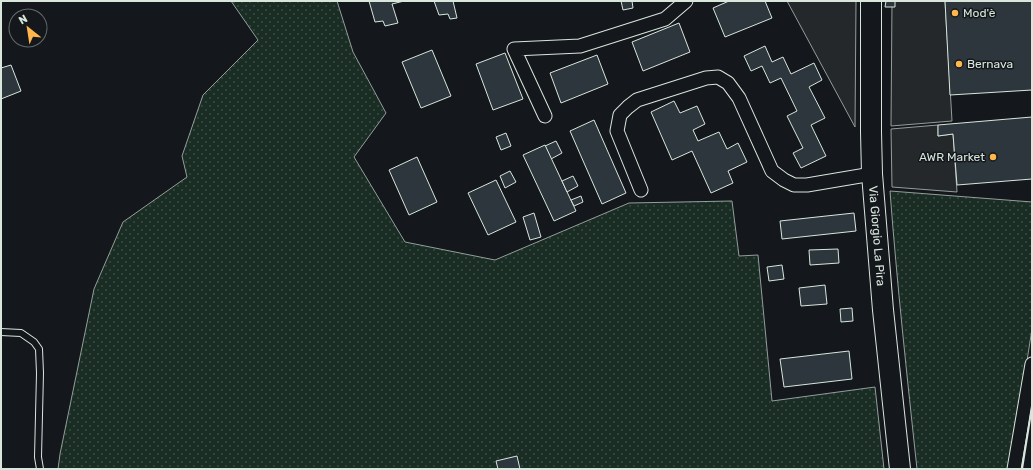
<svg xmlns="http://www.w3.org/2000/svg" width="1033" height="470" viewBox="0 0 1033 470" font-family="Rubik,sans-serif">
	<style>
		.grass { fill: url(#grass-dots); stroke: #939e99 }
		.parking { fill: #24282b; stroke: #939e99 }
		.building { fill: #2c363c; stroke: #d8e6dc }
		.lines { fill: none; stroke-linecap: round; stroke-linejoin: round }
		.service-casing { stroke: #d8e6dc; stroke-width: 8 }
		.minor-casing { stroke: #d8e6dc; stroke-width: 15 }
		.primary-casing { stroke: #d8e6dc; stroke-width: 22 }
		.service { stroke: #14181c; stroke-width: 6 }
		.minor { stroke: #14181c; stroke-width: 13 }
		.primary { stroke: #14181c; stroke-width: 20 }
		.wall { stroke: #d8e6dc; stroke-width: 2 }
		.poi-dot { fill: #ffb74d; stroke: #14181c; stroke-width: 1.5 }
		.labels { text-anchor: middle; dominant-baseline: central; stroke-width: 3; stroke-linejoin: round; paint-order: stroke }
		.poi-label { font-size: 12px; fill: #d8e6dc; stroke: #14181c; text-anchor: start }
		.street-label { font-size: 12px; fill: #d8e6dc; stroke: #14181c }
	</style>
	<defs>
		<pattern id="grass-dots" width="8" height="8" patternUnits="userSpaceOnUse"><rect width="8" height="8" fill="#1a2d24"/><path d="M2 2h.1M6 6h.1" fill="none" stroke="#3b4b43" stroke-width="1.8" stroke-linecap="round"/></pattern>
	</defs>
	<rect width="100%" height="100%" fill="#14181c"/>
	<!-- grass -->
	<g class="grass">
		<path d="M231,1H337L353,52L386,113L354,157L405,242L495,260L629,203L732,201L739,256L758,255L772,401L875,387L884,469H58L60,454L94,289L123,222L187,177L182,156L203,95L258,40Z"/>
		<path d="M890,191L1032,202V329L1016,430L1009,469H917C907,376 897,284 890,191Z"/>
	</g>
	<!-- parking -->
	<g class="parking">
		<path d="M787,1H856L855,127Z"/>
		<path d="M892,1H945L952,121L891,126Z"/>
		<path d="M938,125V136L953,134L957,192L892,187L891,129Z"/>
	</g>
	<!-- building -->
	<g class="building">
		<path d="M369,1H404L392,4L398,23L385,26L383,21L375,22Z"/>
		<path d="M434,1H453L457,18L450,19L448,14L439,15Z"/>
		<path d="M621,1H632L633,8L623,10Z"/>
		<path d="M729,1H765L772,18L725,37L713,8Z"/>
		<path d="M886,1H895V7H885Z"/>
		<path d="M945,1H1032V90L950,95Z"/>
		<path d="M679,23L690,52L643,71L632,42Z"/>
		<path d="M765,46L772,62L783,57L791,74L814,63L822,80L809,87L825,118L811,125L826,156L801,168L793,153L803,148L787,116L797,111L781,78L770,83L762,66L751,71L744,56Z"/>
		<path d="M432,50L451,96L421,108L402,62Z"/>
		<path d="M505,53L523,99L493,110L476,64Z"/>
		<path d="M597,55L608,84L561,103L550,73Z"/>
		<path d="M11,65L21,91L1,99V68Z"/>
		<path d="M674,101L680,113L697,106L705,124L693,130L698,141L719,132L727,149L738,143L747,162L728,171L733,183L711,193L692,151L672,160L651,112Z"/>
		<path d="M1032,117V179L957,185L953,134L938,136V125Z"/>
		<path d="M594,120L626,193L602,204L570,131Z"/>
		<path d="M506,133L511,146L501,150L496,137Z"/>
		<path d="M556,141L562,153L551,159L545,146Z"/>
		<path d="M545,145L576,211L554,221L523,155Z"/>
		<path d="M417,157L437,202L409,215L389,170Z"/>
		<path d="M510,171L516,182L505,188L500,176Z"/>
		<path d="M573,176L578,186L567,192L562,181Z"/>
		<path d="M496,180L516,222L488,235L468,193Z"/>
		<path d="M581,196L583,202L574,206L571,200Z"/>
		<path d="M534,213L541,237L530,240L523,217Z"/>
		<path d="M854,213L856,231L782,239L780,221Z"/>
		<path d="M838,249L839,263L810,265L809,250Z"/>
		<path d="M782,265L784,279L769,281L767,267Z"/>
		<path d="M825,285L827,304L801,306L799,288Z"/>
		<path d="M852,308L853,321L841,322L840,309Z"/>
		<path d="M849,351L852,379L784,387L780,359Z"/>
		<path d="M517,456L520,469H498L496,461Z"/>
	</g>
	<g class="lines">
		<!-- service casing -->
		<g class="service-casing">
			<path id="service" d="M1,332L21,333L34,342L39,349L40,373L38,457L40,469"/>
		</g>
		<!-- minor casing -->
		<g class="minor-casing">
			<g id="minor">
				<path d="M545,116L514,49L580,46L665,19L686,1"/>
				<path d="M641,190L617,131L620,115L628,107L637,100L706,78L718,77L728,83L739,98L772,171L784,180L794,185H807L872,174"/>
				<path d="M1014,469L1032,364"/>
			</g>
		</g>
		<!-- primary casing -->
		<g class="primary-casing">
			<g id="primary">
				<path id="s1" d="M871,1V132L872,174L883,310L900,469"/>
			</g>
		</g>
		<!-- service -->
		<use href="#service" class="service"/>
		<!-- minor -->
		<use href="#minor" class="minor"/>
		<!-- primary -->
		<use href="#primary" class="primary"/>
		<!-- wall -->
		<path class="wall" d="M1022,469L1032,406"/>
	</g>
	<!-- markers -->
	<g class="poi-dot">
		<circle cx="955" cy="13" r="4"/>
		<circle cx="959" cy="64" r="4"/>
		<circle cx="993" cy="157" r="4"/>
	</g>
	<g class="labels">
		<!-- poi labels -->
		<g class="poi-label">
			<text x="963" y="13">Mod'è</text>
			<text x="967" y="64">Bernava</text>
			<text x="985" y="157" text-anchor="end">AWR Market</text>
		</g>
		<!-- street labels -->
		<g class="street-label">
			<text stroke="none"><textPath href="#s1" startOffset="235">Via Giorgio La Pira</textPath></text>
		</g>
	</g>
	<!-- border -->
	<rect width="1033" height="470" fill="none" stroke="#d8e6dc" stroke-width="4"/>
	<!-- north arrow -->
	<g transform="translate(28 28) rotate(330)"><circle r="19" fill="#14181c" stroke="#626a69"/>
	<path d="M0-3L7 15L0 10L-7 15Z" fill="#ffb74d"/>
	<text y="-6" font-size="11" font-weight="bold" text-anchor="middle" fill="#d8e6dc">N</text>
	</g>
</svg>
